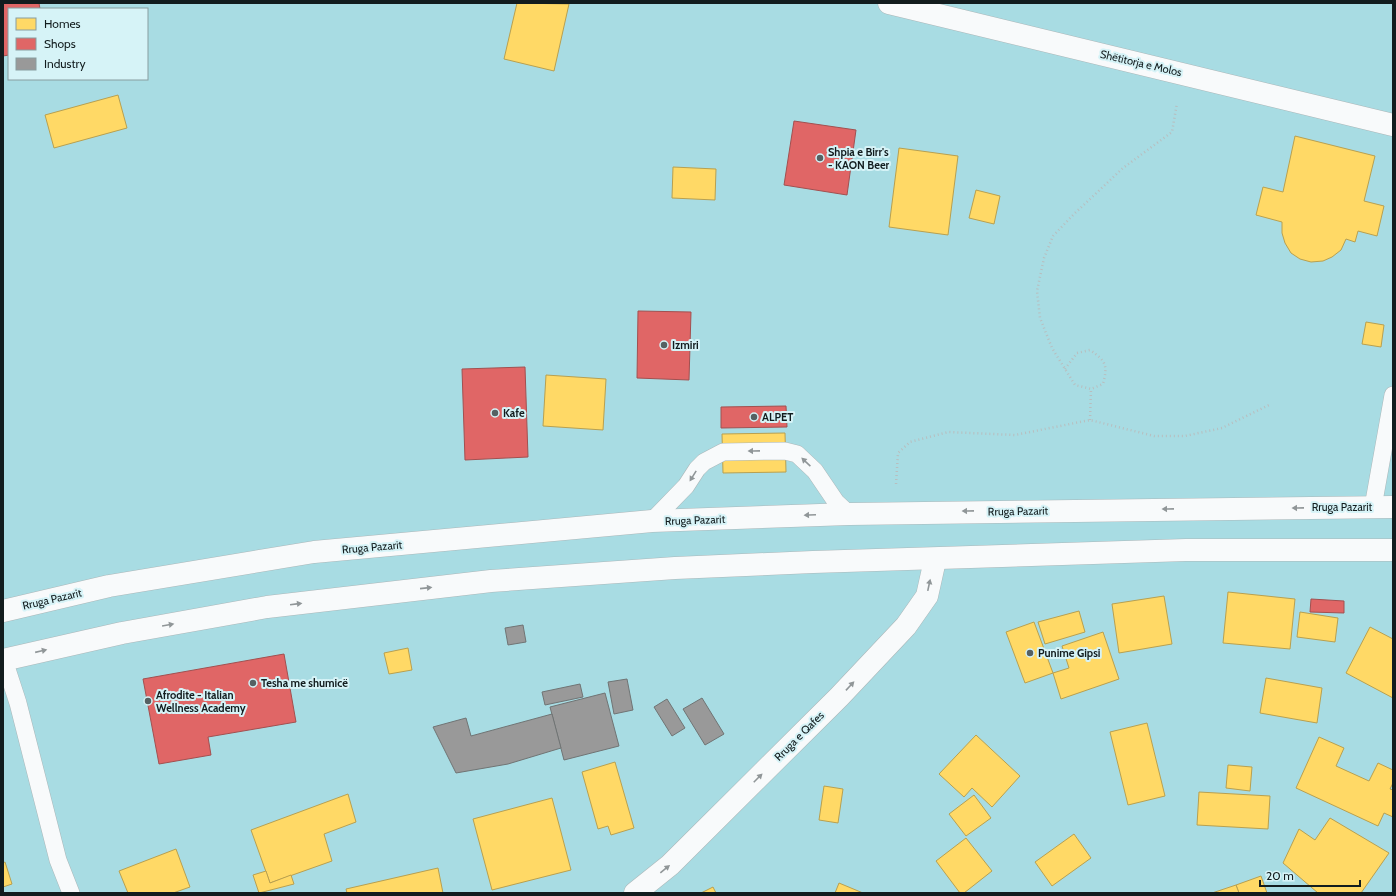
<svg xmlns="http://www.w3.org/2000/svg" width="1396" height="896" viewBox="0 0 1396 896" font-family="Cabin,sans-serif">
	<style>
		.green { fill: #a8dce3; fill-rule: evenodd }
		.homes { fill: #ffd966; stroke: #b8a050 }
		.shops { fill: #e06666; stroke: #a25050 }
		.industry { fill: #999; stroke: #707474 }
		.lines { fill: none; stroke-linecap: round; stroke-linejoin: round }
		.lane-casing { stroke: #abb7b9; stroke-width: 18 }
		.street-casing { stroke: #abb7b9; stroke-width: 23 }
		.primary-casing { stroke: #abb7b9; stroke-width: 23 }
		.path { stroke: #b8bebf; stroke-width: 2.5; stroke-dasharray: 1 3; stroke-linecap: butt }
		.lane { stroke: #f8fafb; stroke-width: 17 }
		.street { stroke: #f8fafb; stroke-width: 22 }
		.primary { stroke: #f8fafb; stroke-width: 22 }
		.oneway { fill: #909698 }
		.poi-dot { fill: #556163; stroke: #d6f3f7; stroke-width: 1.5 }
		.labels { text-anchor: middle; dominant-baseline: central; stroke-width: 4; stroke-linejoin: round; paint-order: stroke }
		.street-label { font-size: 11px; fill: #121c1e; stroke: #d6f3f7 }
		.poi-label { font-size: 11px; font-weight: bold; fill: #121c1e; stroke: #d6f3f7; text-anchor: start }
	</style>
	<rect width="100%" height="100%" fill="#d1e0e2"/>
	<!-- green -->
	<path class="green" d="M3,3H1393V893H3ZM9,9H147V79H9Z"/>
	<!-- homes -->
	<g class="homes">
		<path d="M517,3L569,4L554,71L504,59Z"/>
		<path d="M118,95L127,128L54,148L45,115Z"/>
		<path d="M1295,136L1375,156L1364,201L1384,206L1377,236L1358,231L1355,242L1346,239L1341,250L1332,257L1323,261L1311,262L1300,259L1291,253L1285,243L1282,233V222L1256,215L1263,187L1283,192Z"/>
		<path d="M899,148L958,156L948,235L889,227Z"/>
		<path d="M673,167L716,169L715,200L672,198Z"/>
		<path d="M976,190L1000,196L994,224L969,218Z"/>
		<path d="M1366,322L1384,325L1381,347L1362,344Z"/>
		<path d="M546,375L606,379L603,430L543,426Z"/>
		<path d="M785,433L786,472L723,473L722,434Z"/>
		<path d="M1228,592L1295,599L1290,649L1223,643Z"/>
		<path d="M1164,596L1172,644L1119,653L1112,604Z"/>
		<path d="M1079,611L1085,632L1045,644L1038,622Z"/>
		<path d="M1300,612L1338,618L1335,642L1297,637Z"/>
		<path d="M1034,622L1053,673L1025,683L1006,632Z"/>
		<path d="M1370,627L1393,639V698L1346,673Z"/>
		<path d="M1103,632L1119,679L1061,699L1053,673L1069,668L1062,646Z"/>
		<path d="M408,648L412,670L389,674L384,653Z"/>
		<path d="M1266,678L1322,688L1317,723L1260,713Z"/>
		<path d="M1147,723L1165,796L1128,805L1110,732Z"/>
		<path d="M976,735L1020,776L992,807L972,788L964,797L939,774Z"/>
		<path d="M1319,737L1344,748L1336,766L1369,781L1378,763L1393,770V783L1390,789L1393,790V817L1384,813L1378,826L1296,788Z"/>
		<path d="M615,762L634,828L611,835L608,826L598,829L582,772Z"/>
		<path d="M1228,765L1252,767L1250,791L1226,788Z"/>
		<path d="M824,786L843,789L838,823L819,820Z"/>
		<path d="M1199,792L1270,796L1268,829L1197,825Z"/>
		<path d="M348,794L356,822L324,834L332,861L270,883L251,830Z"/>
		<path d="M974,795L991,818L966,836L949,814Z"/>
		<path d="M552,798L571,870L492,890L473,819Z"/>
		<path d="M1330,818L1389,853L1361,893H1318L1283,863L1299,829L1315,840Z"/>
		<path d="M1074,834L1091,858L1052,886L1035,862Z"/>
		<path d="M966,838L992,871L964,893H960L936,861Z"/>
		<path d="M176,849L190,887L173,893H128L119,871Z"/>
		<path d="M5,862L12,884L3,887V863Z"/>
		<path d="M438,868L443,893H347L346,889Z"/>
		<path d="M266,871L270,883L291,875L294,884L259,893L253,875Z"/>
		<path d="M1261,876L1267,893H1239L1236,885Z"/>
		<path d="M839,883L863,893H835Z"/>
		<path d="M1236,885L1239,893H1212Z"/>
		<path d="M713,887L716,893H701Z"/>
	</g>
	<!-- shops -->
	<g class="shops">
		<path d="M3,3H39L40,9H9V55L3,56Z"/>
		<path d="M794,121L856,130L847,195L784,185Z"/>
		<path d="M638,311L691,312L689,380L637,378Z"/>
		<path d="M525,367L528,457L465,460L462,369Z"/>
		<path d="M786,406L787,427L721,428V407Z"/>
		<path d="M1311,599L1344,601V613L1310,612Z"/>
		<path d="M284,654L296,722L208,737L211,755L159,764L143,679Z"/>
	</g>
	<!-- industry -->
	<g class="industry">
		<path d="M523,625L526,642L508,645L505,628Z"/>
		<path d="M627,679L633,710L614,714L608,682Z"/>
		<path d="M580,684L583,697L545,705L542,692Z"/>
		<path d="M605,693L619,746L564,760L550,707Z"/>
		<path d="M702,698L724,734L705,745L683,709Z"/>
		<path d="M667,699L685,728L672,736L654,707Z"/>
		<path d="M552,714L561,748L508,764L456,773L433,727L466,718L471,736Z"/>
	</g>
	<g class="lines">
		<!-- lane casing -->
		<g class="lane-casing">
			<g id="lane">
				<path d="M1373,507L1393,395"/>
				<path d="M652,521L686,486L697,469L704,462L723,452L785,451L797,454L815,471L836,502L849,514"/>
				<path d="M4,660L18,703L58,860L71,893"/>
			</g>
		</g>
		<!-- street casing -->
		<g class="street-casing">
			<g id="street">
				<path d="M889,3L1393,125"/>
				<path d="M635,893L670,865L839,697L906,626L927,596L935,560"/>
			</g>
		</g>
		<!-- primary casing -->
		<g class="primary-casing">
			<g id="primary">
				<path d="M3,611L109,586L314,552L652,521L849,514L1393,507"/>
				<path d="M3,660L122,633L267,607L491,581L675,568L813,562L1186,550H1393"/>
			</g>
		</g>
		<!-- path -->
		<g class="path">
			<path d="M1065,369L1077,353L1090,350C1106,361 1108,365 1103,384L1091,389"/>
			<path d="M1090,420L1091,389L1075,385L1052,348L1040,318L1037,291L1044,258L1053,236L1074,214L1123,168L1172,132L1177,103"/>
			<path d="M896,484L898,453L910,442L948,432L1015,435L1090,420L1154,436H1185L1222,428L1269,405"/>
		</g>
		<!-- lane -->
		<use href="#lane" class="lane"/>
		<!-- street -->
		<use href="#street" class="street"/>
		<!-- primary -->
		<use href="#primary" class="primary"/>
	</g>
	<!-- one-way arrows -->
	<defs><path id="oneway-solid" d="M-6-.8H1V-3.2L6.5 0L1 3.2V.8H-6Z"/></defs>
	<g class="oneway">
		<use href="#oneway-solid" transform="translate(754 451) rotate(179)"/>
		<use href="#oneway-solid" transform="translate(806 462) rotate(-137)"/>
		<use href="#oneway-solid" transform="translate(693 476) rotate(122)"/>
		<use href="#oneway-solid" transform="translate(1298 508) rotate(179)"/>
		<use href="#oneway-solid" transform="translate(1168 509) rotate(179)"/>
		<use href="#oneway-solid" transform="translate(968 511) rotate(179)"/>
		<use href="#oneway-solid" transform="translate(810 515) rotate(178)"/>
		<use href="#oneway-solid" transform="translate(929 585) rotate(-78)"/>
		<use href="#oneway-solid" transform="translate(426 588) rotate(-6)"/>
		<use href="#oneway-solid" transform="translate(296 604) rotate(-7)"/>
		<use href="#oneway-solid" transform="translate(168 625) rotate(-10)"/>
		<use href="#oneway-solid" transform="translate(41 651) rotate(-13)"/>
		<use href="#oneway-solid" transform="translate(850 686) rotate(-47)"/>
		<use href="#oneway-solid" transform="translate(758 778) rotate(-45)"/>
		<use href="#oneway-solid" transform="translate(665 869) rotate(-39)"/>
	</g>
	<!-- markers -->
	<g class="poi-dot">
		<circle cx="820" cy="158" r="4"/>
		<circle cx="664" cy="345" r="4"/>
		<circle cx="495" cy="413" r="4"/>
		<circle cx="754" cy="417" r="4"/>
		<circle cx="1030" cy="653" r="4"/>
		<circle cx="253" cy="683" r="4"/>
		<circle cx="148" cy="701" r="4"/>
	</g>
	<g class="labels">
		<!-- street labels -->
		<g class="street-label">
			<text transform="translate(1141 63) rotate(13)">Shëtitorja e Molos</text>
			<text x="1342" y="507">Rruga Pazarit</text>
			<text transform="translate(1018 511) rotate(-1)">Rruga Pazarit</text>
			<text transform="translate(695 520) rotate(-2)">Rruga Pazarit</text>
			<text transform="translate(372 547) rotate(-5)">Rruga Pazarit</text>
			<text transform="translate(52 599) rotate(-13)">Rruga Pazarit</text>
			<text transform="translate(799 736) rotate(-45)">Rruga e Qafes</text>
		</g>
		<!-- poi labels -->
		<g class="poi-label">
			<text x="828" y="152">Shpia e Birr's<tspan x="828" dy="13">- KAON Beer</tspan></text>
			<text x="672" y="345">Izmiri</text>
			<text x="503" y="413">Kafe</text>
			<text x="762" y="417">ALPET</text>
			<text x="1038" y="653">Punime Gipsi</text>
			<text x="261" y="683">Tesha me shumicë</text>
			<text x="156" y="695">Afrodite - Italian<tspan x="156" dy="13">Wellness Academy</tspan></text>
		</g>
	</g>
	<!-- border -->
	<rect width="1396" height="896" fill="none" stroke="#121c1e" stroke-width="8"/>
	<!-- legend -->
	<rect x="8" y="8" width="140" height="72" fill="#d6f3f7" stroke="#889da0"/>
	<rect x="16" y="18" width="20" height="12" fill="#ffd966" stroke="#889da0"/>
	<text x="44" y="28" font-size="12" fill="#121c1e">Homes</text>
	<rect x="16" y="38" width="20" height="12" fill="#e06666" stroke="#889da0"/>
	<text x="44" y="48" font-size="12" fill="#121c1e">Shops</text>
	<rect x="16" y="58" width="20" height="12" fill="#999999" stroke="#889da0"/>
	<text x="44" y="68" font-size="12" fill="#121c1e">Industry</text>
	<!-- scale -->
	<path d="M1260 880v6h100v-6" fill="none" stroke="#121c1e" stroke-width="2"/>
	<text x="1266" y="880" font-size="12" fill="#121c1e" stroke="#d6f3f7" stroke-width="3" paint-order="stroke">20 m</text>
</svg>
